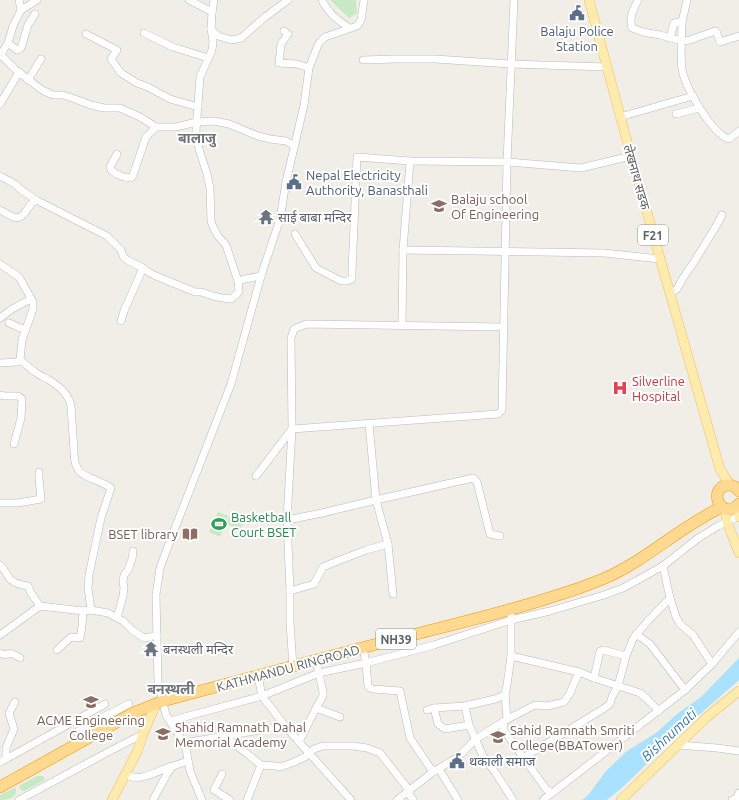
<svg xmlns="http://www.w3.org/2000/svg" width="739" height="800" viewBox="0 0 739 800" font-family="Ubuntu,'Noto Sans Devanagari',sans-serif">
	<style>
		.green { fill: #c7e9c3 }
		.water { fill: #a9e1ff }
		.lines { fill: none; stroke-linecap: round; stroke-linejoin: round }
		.minor-casing { stroke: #b7babe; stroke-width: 8 }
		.major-casing { stroke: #f6bc5b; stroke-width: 10 }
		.highway-casing { stroke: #f89400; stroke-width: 12 }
		.minor { stroke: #fff; stroke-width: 7 }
		.major { stroke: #ffebae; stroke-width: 9 }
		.highway { stroke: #ffd990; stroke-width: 11 }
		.labels { text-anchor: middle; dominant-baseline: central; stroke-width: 4; stroke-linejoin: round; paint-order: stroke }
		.shield { fill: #fff; stroke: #8e9295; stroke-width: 1 }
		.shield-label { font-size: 12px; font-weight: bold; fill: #5e6368 }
		.service-label { font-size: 13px; fill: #4e5e75; stroke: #fff; text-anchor: start }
		.street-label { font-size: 13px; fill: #5e6368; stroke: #fff }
		.education-label { font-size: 13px; fill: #785e54; stroke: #fff; text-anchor: start }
		.worship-label { font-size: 13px; fill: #5b616d; stroke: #fff; text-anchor: start }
		.health-label { font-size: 13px; fill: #be3a42; stroke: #fff; text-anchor: start }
		.leisure-label { font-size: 13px; fill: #27864d; stroke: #fff; text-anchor: start }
		.neighbourhood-label { font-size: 14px; font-weight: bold; fill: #6f757a; stroke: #fff }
		.water-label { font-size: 14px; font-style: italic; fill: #3b77a3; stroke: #fff }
	</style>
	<rect width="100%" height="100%" fill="#f1eee7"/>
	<!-- green -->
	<g class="green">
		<path d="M330,0H356L357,13L349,18Z"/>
		<path d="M218,512L228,516L220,537L209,532Z"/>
		<path d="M230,516L243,522L240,530L226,523Z"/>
		<path d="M38,776H43L45,780L24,791H22L19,787L20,785Z"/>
		<path d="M16,787C17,798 9,800 0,800V795Z"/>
	</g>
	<!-- water -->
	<path class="water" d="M739,658V680L676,735L624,786L607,800H582L589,794L606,771L627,751L656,733L677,714L701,697Z"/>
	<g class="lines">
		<!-- minor casing -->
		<g class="minor-casing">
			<g id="minor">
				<path d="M19,0L21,10"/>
				<path d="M189,0L212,12"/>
				<path d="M322,0C328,13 338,20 349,28"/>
				<path d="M638,0C633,10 629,17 632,28L643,32L660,35L682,41L690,40L715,31H716L720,42L739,36"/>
				<path d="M682,22C682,36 680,56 682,69C685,87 712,134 729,139L739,131"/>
				<path d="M211,29L218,36L232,40L241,38L265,17L288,0"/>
				<path d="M284,31L288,34L281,44L279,63L297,64L309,68"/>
				<path d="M144,33L173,47L208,58"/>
				<path d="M86,34L117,50L111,59L121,73L137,83L148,87L170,99L198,107"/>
				<path d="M670,38L674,23L682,22L687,0"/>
				<path d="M8,43L17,50L21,48L28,25L35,14"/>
				<path d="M0,54L16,70L42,90L53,95H63L75,99L91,105L104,108H120L140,117L156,127H176L197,122L214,121L229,124L258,136L270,139L286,141L295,146"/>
				<path d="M0,56L8,43L13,26L21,10L37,0"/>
				<path d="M363,60L395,59H435L511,64L607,67"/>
				<path d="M28,80L41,59"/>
				<path d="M0,104L19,72"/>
				<path d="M676,114L699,108"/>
				<path d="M620,117L693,96"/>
				<path d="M117,154L110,167L111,170C115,174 124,178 131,178L133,175L146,137L156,127"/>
				<path d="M0,176L15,184L20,189L36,200L107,236L121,250L123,256L127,260L143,268L145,270L156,276L195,292H201L213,296L222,298L231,299L237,294L239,291L238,281L226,245L218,236L213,227L211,221L210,188L207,174L199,149L196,131L200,77L212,50L213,41L211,29L212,12L214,0"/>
				<path d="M0,210L15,218L20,217L24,214L31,204L36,200"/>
				<path d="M295,234L316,268L341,281H347L352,279V271L357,157L410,161L507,162L581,168L631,156"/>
				<path d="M403,250L604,253L660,259"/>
				<path d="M0,264L19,277L33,302V309L22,340L20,360"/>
				<path d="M238,281L245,279L261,276"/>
				<path d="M670,294L677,289L683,278L694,262L715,228L722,215"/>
				<path d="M0,318L12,309L31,299"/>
				<path d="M121,321L124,311L143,268"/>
				<path d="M9,323L25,330"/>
				<path d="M402,325L403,250L410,161"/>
				<path d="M20,360C25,364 30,368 35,372C39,375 44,377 49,380C59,386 69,395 71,406L74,451C74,457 75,467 80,472C87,478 103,482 111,488L101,518L89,575L88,588L91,610"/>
				<path d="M0,363L17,362L20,360"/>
				<path d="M0,395L5,396H18L22,399L21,418L14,444"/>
				<path d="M369,424L376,500L388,544L393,594"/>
				<path d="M256,476L292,429L498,414L502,410L507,162L514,0"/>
				<path d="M0,503H18L41,499L39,478V472"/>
				<path d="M287,520L322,513L376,500L473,478L477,482L490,534L500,536"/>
				<path d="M0,565C4,569 5,571 8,576C11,582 21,585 28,586L31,593L40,606"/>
				<path d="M663,566L670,598L676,617L680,624L693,635L712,664"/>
				<path d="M290,591L314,584L323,567L340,560L366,550L388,544"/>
				<path d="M117,618L123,596L124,588L123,582L124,575L128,570L132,559L133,551"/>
				<path d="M636,634L650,644L685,690"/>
				<path d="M0,635L40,606L83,611L91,610L108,613L123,621L132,630L144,638L150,637L157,635"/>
				<path d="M363,648L366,663L368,686L370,688L373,689L400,691L410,738L433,772"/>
				<path d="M57,650L71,637L80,638L82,626L83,611"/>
				<path d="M0,653L5,655C12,652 13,654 20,658"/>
				<path d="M511,656L579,672L594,678L640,693L648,700L659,711"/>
				<path d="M293,667L290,622V591L287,520L292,429L291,338L294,329L306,324L503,327"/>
				<path d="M258,676L262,696L285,726L351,800"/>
				<path d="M594,678L600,651L603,650L626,656"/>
				<path d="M465,706L469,725L483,756L495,772L513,800"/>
				<path d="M316,708L340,717"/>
				<path d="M434,708L465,706L495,699L505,695"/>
				<path d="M427,710L434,708L438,724L445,729L469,725"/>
				<path d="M507,720L505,695L507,685L511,656V609"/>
				<path d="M170,721L262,696L319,673L366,663L434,645L511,620L550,611L604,595L623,588L663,566L697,539L718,526L739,516"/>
				<path d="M504,721L503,729L546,789L552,793"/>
				<path d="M77,732L89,724L129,704"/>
				<path d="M224,736L250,756L261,765L276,766L280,767L292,763L305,757L314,749L323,746H353L367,748L380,753L409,790V794L413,800"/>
				<path d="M299,742L316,708L323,696V692L316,660"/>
				<path d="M184,743L283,726H285"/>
				<path d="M678,745L717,748L739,751"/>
				<path d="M523,758L603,709L610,704L612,697L618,686L626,656L633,639L646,623L670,598"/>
				<path d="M6,759L105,704"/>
				<path d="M0,762L6,759V748L14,729L9,713L15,702"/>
				<path d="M439,769L458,800"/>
				<path d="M125,774C138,783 156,772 169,767L173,766"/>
				<path d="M222,774L214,790L230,800"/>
				<path d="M19,800L108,752L143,734"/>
				<path d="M153,800L167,774L173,766L188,761"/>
				<path d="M202,800L190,771L186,749L184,743L166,715L158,682L156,595L160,568L170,541L231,384L261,276L280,219L286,182L304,105L309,68L318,45L321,41L325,37L357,26L361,20L364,0"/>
				<path d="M247,800L261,765"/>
				<path d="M397,800L433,772L458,757L476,739L504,721L535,705L547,706L564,702L570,693L579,672"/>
				<path d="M543,800L685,690L712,664L739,632"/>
				<path d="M732,800L737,798L739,793"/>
			</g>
		</g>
		<!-- major casing -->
		<g class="major-casing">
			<g id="major">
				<path d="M589,0L631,156L698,392L720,469L730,485"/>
				<path d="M739,505V517"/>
				<path d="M725,509L727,522L739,553"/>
				<path d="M112,800L137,752L143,734L156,704"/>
				<path d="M621,800L707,717L739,691"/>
			</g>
		</g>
		<!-- highway casing -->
		<g class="highway-casing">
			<g id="highway">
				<path d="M739,491C736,487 733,485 728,485C706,488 722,523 739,504"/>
				<path d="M0,787L133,713L163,701C246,679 329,656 412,635C459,623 506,612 552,597C569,592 586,586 603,579C646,561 679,527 722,507"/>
			</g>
		</g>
		<!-- minor -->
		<use href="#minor" class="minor"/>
		<!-- major -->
		<use href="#major" class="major"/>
		<!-- highway -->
		<use href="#highway" class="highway"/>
	</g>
	<!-- icons -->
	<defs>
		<g id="civic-bare" transform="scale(1.2)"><path d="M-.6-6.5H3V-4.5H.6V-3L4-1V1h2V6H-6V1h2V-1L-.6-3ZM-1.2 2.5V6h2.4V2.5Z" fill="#5c6f8a" stroke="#fff" stroke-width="2.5" paint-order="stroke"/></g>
		<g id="university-bare" transform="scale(1.2)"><path d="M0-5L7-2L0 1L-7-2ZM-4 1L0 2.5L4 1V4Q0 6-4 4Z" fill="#8d6e63" stroke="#fff" stroke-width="2.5" paint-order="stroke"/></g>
		<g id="temple-bare" transform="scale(1.2)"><path d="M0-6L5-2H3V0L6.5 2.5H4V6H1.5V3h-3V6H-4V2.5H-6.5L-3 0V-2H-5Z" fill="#6b7280" stroke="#fff" stroke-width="2.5" paint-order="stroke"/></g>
		<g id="hospital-bare" transform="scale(1.2)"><path d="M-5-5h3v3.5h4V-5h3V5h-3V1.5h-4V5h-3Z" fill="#e0444e" stroke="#fff" stroke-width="2.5" paint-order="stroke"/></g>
		<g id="stadium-bare" transform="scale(1.2)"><path d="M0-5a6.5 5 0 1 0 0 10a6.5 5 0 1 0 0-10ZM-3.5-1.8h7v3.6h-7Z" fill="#2e9e5b" stroke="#fff" stroke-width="2.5" paint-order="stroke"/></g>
		<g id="library-bare" transform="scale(1.2)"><path d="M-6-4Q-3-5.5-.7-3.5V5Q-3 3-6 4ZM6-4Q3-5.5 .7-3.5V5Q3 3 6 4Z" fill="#8d6e63" stroke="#fff" stroke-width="2.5" paint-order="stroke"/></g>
	</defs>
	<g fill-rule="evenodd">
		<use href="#civic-bare" x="577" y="13"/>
		<use href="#civic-bare" x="294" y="182"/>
		<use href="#university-bare" x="439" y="206"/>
		<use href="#temple-bare" x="266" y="217"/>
		<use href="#hospital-bare" x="620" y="388"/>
		<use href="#stadium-bare" x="219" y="524"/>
		<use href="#library-bare" x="190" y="534"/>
		<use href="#temple-bare" x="151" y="649"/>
		<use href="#university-bare" x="91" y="702"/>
		<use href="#university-bare" x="163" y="734"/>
		<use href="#university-bare" x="498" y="737"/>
		<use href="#civic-bare" x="457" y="761"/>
	</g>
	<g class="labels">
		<!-- shield labels -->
		<g class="shield">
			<rect x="638" y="225" width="30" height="20" rx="3"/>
			<rect x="376" y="629" width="40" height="20" rx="3"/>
		</g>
		<g class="shield-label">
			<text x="653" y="235">F21</text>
			<text x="396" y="639">NH39</text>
		</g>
		<!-- service labels -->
		<g class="service-label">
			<text x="577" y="31" text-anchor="middle">Balaju Police<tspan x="577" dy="15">Station</tspan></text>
			<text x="306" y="175">Nepal Electricity<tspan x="306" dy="15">Authority, Banasthali</tspan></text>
			<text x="469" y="761">थकाली समाज</text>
		</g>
		<!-- street labels -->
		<g class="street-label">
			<text transform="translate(637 177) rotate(74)">लेखनाथ सडक</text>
			<text transform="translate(288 668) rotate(-15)">KATHMANDU RINGROAD</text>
		</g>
		<!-- education labels -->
		<g class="education-label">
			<text x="451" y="199">Balaju school<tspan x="451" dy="15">Of Engineering</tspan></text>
			<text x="178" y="534" text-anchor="end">BSET library</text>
			<text x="91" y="720" text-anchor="middle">ACME Engineering<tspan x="91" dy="15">College</tspan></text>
			<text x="175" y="727">Shahid Ramnath Dahal<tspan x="175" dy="15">Memorial Academy</tspan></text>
			<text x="510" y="730">Sahid Ramnath Smriti<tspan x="510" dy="15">College(BBATower)</tspan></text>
		</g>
		<!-- worship labels -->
		<g class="worship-label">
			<text x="278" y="217">साई बाबा मन्दिर</text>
			<text x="163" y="649">बनस्थली मन्दिर</text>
		</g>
		<!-- health labels -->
		<g class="health-label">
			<text x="632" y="381">Silverline<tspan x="632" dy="15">Hospital</tspan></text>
		</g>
		<!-- leisure labels -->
		<g class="leisure-label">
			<text x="231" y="517">Basketball<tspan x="231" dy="15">Court BSET</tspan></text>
		</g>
		<!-- neighbourhood labels -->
		<g class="neighbourhood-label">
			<text x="197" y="138">बालाजु</text>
			<text x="171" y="689">बनस्थली</text>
		</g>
		<!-- water labels -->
		<g class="water-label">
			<text transform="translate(669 735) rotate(-43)">Bishnumati</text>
		</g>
	</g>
</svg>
